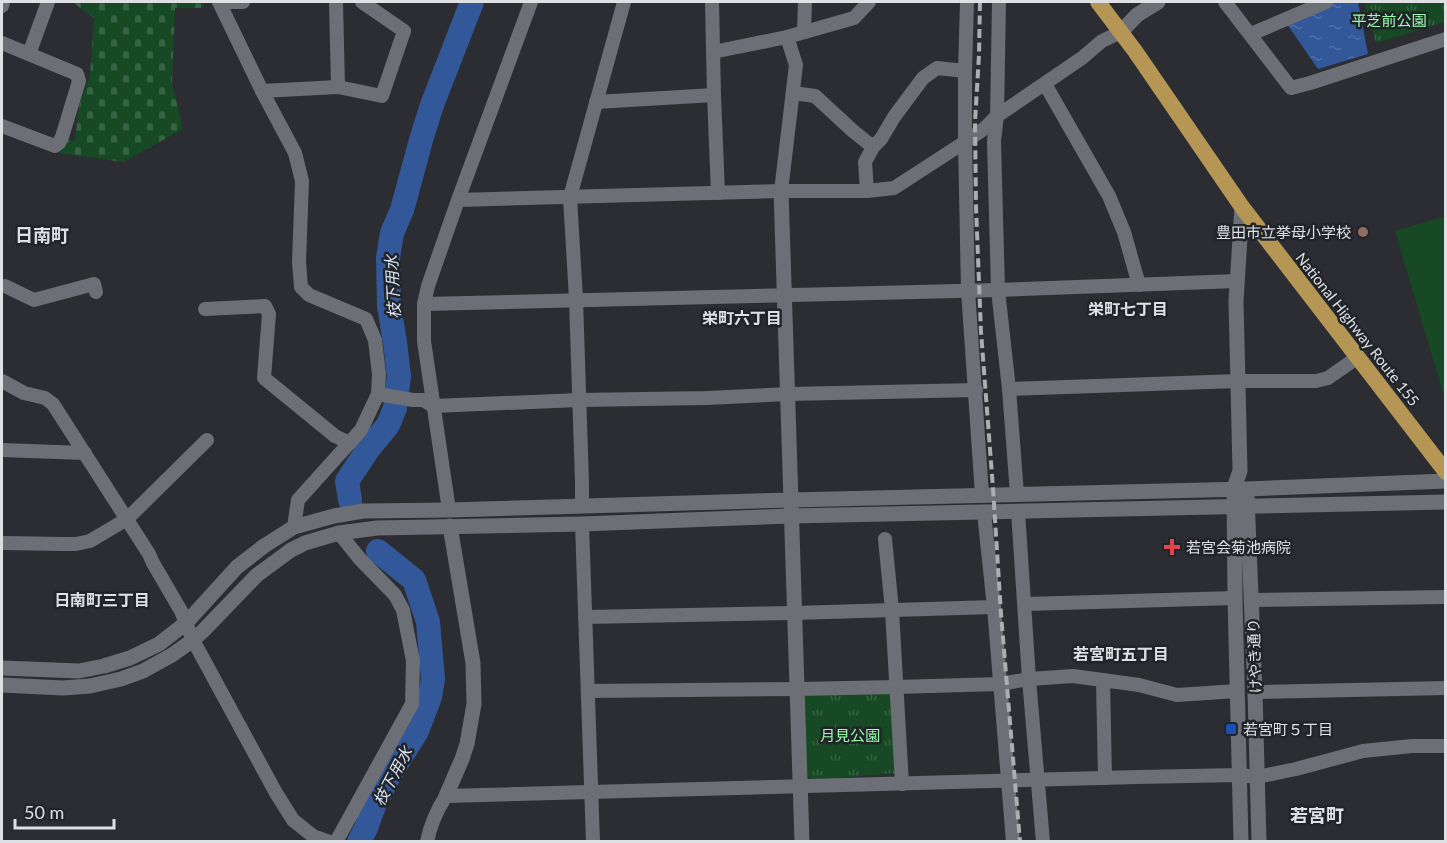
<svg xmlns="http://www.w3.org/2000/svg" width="1447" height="843" viewBox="0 0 1447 843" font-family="Lato,'Noto Sans JP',sans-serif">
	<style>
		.cemetery { fill: url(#cemetery-stones) }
		.park { fill: url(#park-tufts) }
		.pitch { fill: #164924 }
		.water { fill: url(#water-ripples) }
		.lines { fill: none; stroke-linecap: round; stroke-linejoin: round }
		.river { stroke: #33589a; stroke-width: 24 }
		.minor { stroke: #6c6f75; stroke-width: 14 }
		.tertiary { stroke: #6c6f75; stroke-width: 15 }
		.trunk { stroke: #b69654; stroke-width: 16 }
		.rail { stroke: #acaeb2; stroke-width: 4; stroke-dasharray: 9 4.5; stroke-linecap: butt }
		.education-dot { fill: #8d6e63; stroke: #212428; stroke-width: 2 }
		.health-dot { fill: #e0444e; stroke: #212428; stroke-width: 2 }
		.transit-dot { fill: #1a4fb4; stroke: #212428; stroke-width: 2 }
		.labels { text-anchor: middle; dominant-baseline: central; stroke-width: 5; stroke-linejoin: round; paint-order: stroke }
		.park-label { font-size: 15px; fill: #9afdad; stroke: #212428 }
		.poi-label { font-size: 15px; fill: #dee0e3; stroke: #212428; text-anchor: start }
		.street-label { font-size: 15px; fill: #dee0e3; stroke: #212428 }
		.water-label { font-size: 16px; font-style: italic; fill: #d7e2f5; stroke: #212428 }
		.neighbourhood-label { font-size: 16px; font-weight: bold; fill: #dee0e3; stroke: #212428 }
		.quarter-label { font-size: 18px; font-weight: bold; fill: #dee0e3; stroke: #212428 }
	</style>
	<defs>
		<pattern id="cemetery-stones" width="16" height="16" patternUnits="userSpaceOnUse" patternTransform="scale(1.5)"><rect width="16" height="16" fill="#164924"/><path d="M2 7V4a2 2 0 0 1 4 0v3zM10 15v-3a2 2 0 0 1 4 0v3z" fill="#376344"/></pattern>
		<pattern id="park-tufts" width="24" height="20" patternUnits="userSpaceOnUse" patternTransform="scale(1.5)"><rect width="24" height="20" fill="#164924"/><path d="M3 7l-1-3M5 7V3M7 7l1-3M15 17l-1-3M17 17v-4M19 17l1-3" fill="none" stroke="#376344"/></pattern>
		<pattern id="water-ripples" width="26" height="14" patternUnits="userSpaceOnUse" patternTransform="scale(1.5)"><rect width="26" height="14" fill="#33589a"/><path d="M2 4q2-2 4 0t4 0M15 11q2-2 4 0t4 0" fill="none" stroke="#5070a8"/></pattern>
	</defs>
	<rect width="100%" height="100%" fill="#2b2d32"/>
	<!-- cemetery -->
	<path class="cemetery" d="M72,2H203L204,8H175L172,83L183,129L123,162L59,153L65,139L75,141L79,106L90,76L94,18Z"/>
	<!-- park -->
	<g class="park">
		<path d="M1364,2H1445V22L1376,43Z"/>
		<path d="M892,690L896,773L812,780L806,776L803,695Z"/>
	</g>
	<!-- pitch -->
	<path class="pitch" d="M1445,216H1446L1445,394L1443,393L1395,231Z"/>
	<!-- water -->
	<path class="water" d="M1335,2H1358L1368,54L1318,69L1287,24L1319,8Z"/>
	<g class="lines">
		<!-- river -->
		<g class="river">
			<path d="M350,500L347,481L369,448L388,425L395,408L399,376L395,342L389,306L388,258L392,233L402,210L421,140L432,105L472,2"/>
			<path d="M359,842L366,828L375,803L390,774L417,731L430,697L433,679L428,622L414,580L378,551"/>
		</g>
		<!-- minor -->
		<g class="minor">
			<path d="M219,2L262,91L295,153L302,181L299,262L301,287L309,295L366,319L375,340L379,374L378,394L413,400H423L433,406L579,400L707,398L788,394L976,390"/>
			<path d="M219,2H243"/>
			<path d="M336,2L338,87"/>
			<path d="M712,2L714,95L718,193"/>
			<path d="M967,2L965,71V142L968,290L982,495"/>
			<path d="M999,2L997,116L994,141L998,290L1009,389L1017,494"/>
			<path d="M1225,2L1291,88L1310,83L1446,39"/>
			<path d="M2,6L3,2"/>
			<path d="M804,32L805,2"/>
			<path d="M1251,34L1326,2"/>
			<path d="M2,43L77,74L79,81L62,137L59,143L55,146L2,126"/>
			<path d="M713,52L787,37L854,18L869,2"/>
			<path d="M29,54L48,2"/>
			<path d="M1045,84L1109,196L1124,232L1139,285"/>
			<path d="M262,91L338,87L382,96L404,31L362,2"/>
			<path d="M793,93L815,96L853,131L873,147"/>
			<path d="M596,102L714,95"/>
			<path d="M781,191L796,65L787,37"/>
			<path d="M867,191L865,162L873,147L881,139L894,117L923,78L937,68L965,71"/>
			<path d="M458,200L781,191H867L894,188L965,142L985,128L997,116L1082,58L1102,41L1121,32"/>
			<path d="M5,286L34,300L94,284L96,292"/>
			<path d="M424,304L998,290L1237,281"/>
			<path d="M205,309L265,306L269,314L264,378L335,436L350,443"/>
			<path d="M2,381L24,393L45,398L53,404L149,554L153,563L181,611L193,640L276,793L293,820L313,836L330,842"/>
			<path d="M1009,389L1238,381H1316L1328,378L1358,357"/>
			<path d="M2,450L85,453"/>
			<path d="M582,506V483L576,299L570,197L624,2"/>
			<path d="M449,510L424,341V304L428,286L458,200L531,2"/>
			<path d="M1018,511L1029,679L1043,842"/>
			<path d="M984,513L994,607L1013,842"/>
			<path d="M582,524L593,842"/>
			<path d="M294,527L298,500L361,430L378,394"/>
			<path d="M885,539L892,610L902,784"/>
			<path d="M2,543L64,544H76L90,541L127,519L207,440"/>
			<path d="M1251,600L1446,597"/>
			<path d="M1025,604L1235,598"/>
			<path d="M585,617L794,613L994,607"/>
			<path d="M1103,680L1105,778"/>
			<path d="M588,691L797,689L896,687L1000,684L1029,679L1073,676L1139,685L1177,695L1237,691"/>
			<path d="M1255,692L1446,688"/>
			<path d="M336,842L412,704L413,661L403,610L395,595L360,559L339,533"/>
			<path d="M427,842C430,826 437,810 446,796L1138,777L1239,775L1257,777L1296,769L1363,751L1412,746H1446"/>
		</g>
		<!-- tertiary -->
		<g class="tertiary">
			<path d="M1121,32L1137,15L1158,2"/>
			<path d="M781,191L802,842"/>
			<path d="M1247,497L1255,692L1259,842"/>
			<path d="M2,668L79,671L104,666L130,658L159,644L186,623L237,567L264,546L294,527L334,516L363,511L449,510L791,500L1247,489L1446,481"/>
			<path d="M2,685L63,688L90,686L121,679L143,671L172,655L193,640L203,631L257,575L291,550L305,543L339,533L377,528L582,524L791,516L1446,502"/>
			<path d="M446,796L462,759L467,744L474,704L473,663L450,526"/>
			<path d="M1241,842L1235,598L1234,488L1240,471L1236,301L1242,207"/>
		</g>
		<!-- trunk -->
		<path class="trunk" d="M1098,2L1135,51L1242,207L1446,472"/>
		<!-- rail -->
		<path class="rail" d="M980,2L979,55L975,122L976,207L981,332L993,488L1001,614L1020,842"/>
	</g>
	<!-- markers -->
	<circle class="education-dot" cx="1363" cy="232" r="6"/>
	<path class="health-dot" d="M1169 538h6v6h6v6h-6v6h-6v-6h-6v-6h6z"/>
	<rect class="transit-dot" x="1225" y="723" width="12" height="12" rx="3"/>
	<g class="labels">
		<!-- park labels -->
		<g class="park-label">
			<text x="1389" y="20">平芝前公園</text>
			<text x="850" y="735">月見公園</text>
		</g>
		<!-- poi labels -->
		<g class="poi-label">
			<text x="1351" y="232" text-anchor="end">豊田市立挙母小学校</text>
			<text x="1186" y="547">若宮会菊池病院</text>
			<text x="1243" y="729">若宮町５丁目</text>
		</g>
		<!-- street labels -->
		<g class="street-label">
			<text transform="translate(1358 329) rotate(52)">National Highway Route 155</text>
			<text transform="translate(1254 656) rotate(-92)">けやき通り</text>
		</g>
		<!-- water labels -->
		<g class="water-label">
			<text transform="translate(392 287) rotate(-93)">枝下用水</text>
			<text transform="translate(392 776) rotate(-62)">枝下用水</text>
		</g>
		<!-- neighbourhood labels -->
		<g class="neighbourhood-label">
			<text x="1128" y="308">栄町七丁目</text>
			<text x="742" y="317">栄町六丁目</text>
			<text x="102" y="599">日南町三丁目</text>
			<text x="1121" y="653">若宮町五丁目</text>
		</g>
		<!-- quarter labels -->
		<g class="quarter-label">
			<text x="42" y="235">日南町</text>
			<text x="1317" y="815">若宮町</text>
		</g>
	</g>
	<!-- border -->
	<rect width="1447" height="843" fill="none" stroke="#dee0e3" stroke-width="6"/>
	<!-- scale -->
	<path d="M15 819v9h99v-9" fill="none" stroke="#dee0e3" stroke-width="3"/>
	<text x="24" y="819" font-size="18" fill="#dee0e3" stroke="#212428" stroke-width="4.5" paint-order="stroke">50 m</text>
</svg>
